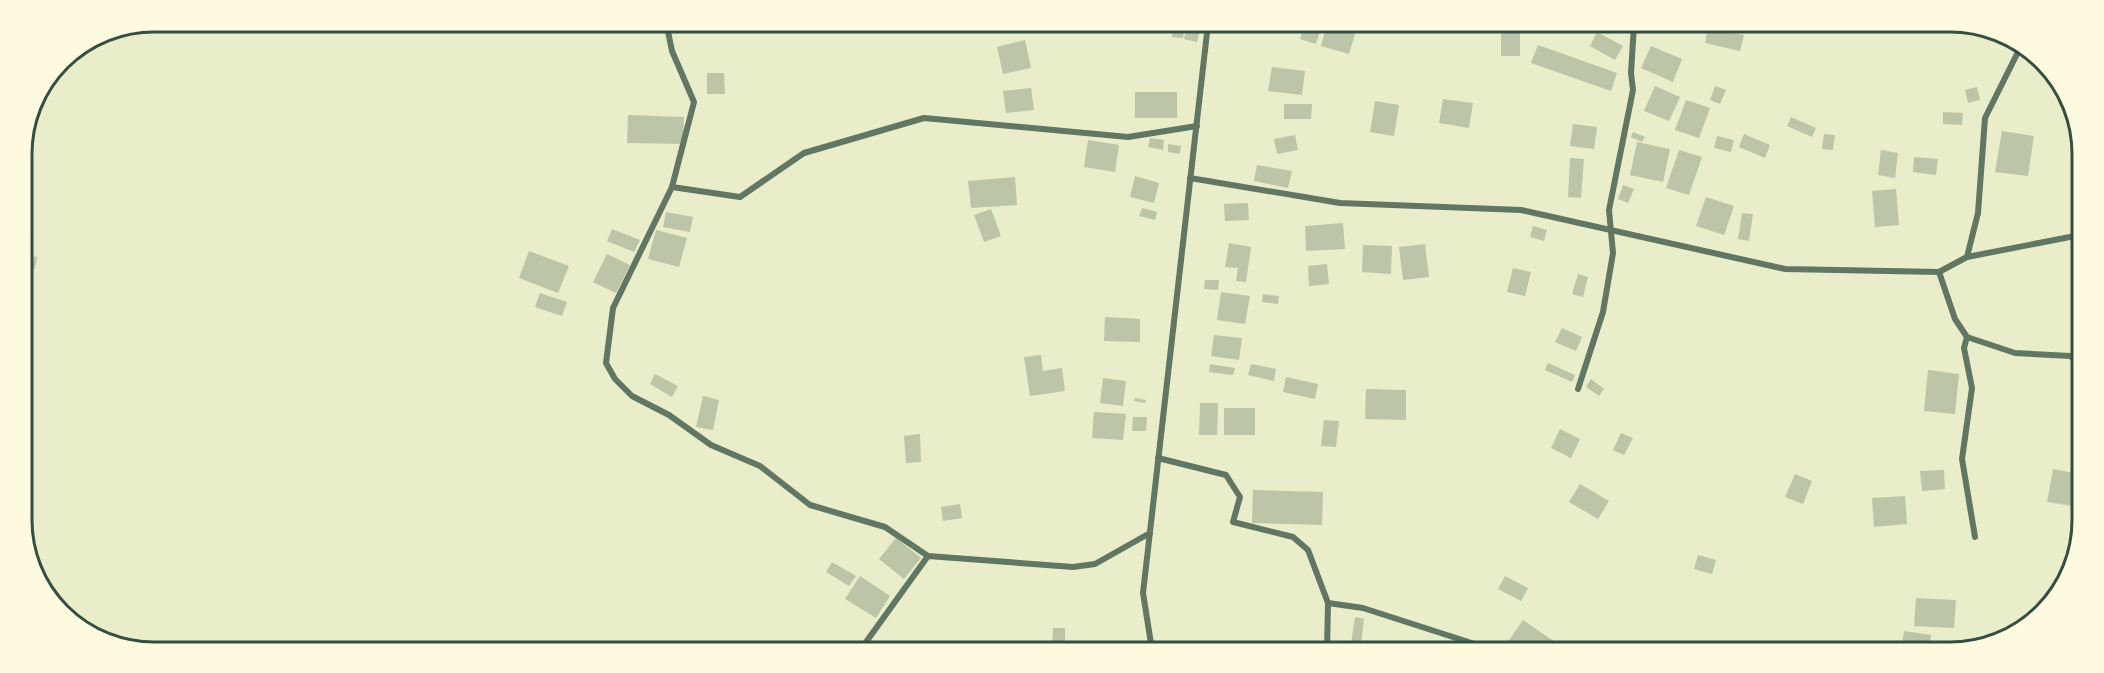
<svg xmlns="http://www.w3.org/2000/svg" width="2104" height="673" viewBox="0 0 2104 673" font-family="Ubuntu,sans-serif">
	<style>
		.building { fill: #bcc5a7 }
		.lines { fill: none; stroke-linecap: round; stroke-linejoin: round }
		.minor { stroke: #617663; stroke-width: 6 }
		.rim { fill: none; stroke: #344e41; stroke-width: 3 }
	</style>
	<rect width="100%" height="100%" fill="#e9edc9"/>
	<!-- building -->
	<g class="building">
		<path d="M1173,24H1185L1183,38L1172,37Z"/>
		<path d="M1188,24H1201L1197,42L1184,39Z"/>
		<path d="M1304,24H1322L1316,44L1300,39Z"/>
		<path d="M1327,24H1358L1349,54L1321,46Z"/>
		<path d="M1440,24H1459L1458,29Z"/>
		<rect x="1501" y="27" width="19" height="29"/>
		<path d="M1708,28L1744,35L1740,51L1705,43Z"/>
		<path d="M1597,32L1623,46L1615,60L1590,46Z"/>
		<path d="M1025,40L1031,68L1003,74L997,47Z"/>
		<path d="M1538,45L1617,73L1611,91L1531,63Z"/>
		<path d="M1651,46L1682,59L1673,82L1641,68Z"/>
		<path d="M1272,67L1305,71L1302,95L1268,91Z"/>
		<path d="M707,73H724L725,94H707Z"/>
		<path d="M1655,86L1680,97L1669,121L1644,111Z"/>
		<path d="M1715,86L1726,90L1720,104L1710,100Z"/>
		<path d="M1977,87L1980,100L1968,103L1965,90Z"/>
		<path d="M1031,88L1034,110L1006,113L1003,91Z"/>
		<rect x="1135" y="92" width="42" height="26"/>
		<path d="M1443,99L1473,103L1469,128L1439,123Z"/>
		<path d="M1686,100L1710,108L1699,138L1675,130Z"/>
		<path d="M1375,101L1399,105L1394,136L1370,132Z"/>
		<path d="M1284,104H1312L1311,119H1284Z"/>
		<path d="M1943,112L1963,113L1962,125L1943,124Z"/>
		<path d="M628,115L684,117L683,144L627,143Z"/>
		<path d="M1791,117L1816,128L1812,137L1787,126Z"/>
		<path d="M1573,124L1597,127L1594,149L1570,146Z"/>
		<path d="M2002,131L2034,136L2028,176L1995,172Z"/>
		<path d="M1633,132L1645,137L1642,142L1631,137Z"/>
		<path d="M1744,134L1770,145L1765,158L1739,147Z"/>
		<path d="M1824,134L1835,135L1833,150L1822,149Z"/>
		<path d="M1295,135L1298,150L1277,154L1274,139Z"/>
		<path d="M1717,136L1734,140L1731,152L1714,148Z"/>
		<path d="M1150,138L1164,140L1163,150L1148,147Z"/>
		<path d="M1088,140L1119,145L1115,172L1084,167Z"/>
		<path d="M1637,142L1670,149L1663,182L1630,175Z"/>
		<path d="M1168,144L1181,146L1180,154L1168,152Z"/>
		<path d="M1679,150L1702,157L1689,195L1666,188Z"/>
		<path d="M1881,150L1898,153L1895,178L1878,175Z"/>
		<path d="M1914,157L1938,159L1936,175L1913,172Z"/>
		<path d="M1570,158L1584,159L1581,198L1568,197Z"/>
		<path d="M1257,165L1292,171L1288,188L1254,181Z"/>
		<path d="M1135,176L1159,183L1154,203L1130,197Z"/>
		<path d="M1015,177L1017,205L971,208L968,181Z"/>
		<path d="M1623,185L1634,189L1628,203L1618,199Z"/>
		<path d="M1896,189L1899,225L1875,227L1872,191Z"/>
		<path d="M1706,197L1734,206L1724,235L1696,226Z"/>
		<path d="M1248,203L1249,220L1225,221L1224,204Z"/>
		<path d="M1142,208L1157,212L1155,220L1139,216Z"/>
		<path d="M991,209L1001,236L984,242L974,215Z"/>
		<path d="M666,212L693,217L690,232L663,227Z"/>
		<path d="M1742,213L1753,214L1749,241L1738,239Z"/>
		<path d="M1343,223L1345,249L1306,251L1305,226Z"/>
		<path d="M1533,226L1547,230L1544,241L1530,237Z"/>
		<path d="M612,229L640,240L634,252L607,241Z"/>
		<path d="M656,230L687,238L679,267L648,259Z"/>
		<path d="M1229,243L1251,247L1246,282L1236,281L1238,268L1225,267Z"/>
		<path d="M1425,244L1429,277L1403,280L1399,247Z"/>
		<path d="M1363,245L1392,246L1391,274L1362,272Z"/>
		<path d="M529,251L569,266L558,293L519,278Z"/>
		<path d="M607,254L630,265L616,293L593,282Z"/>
		<path d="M22,255L37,257L35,269L22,267Z"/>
		<path d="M1327,264L1329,284L1309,286L1308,266Z"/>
		<path d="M1513,268L1531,272L1525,296L1507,292Z"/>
		<path d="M1578,274L1588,277L1583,297L1572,294Z"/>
		<path d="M1205,280H1219L1218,290L1204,289Z"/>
		<path d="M1221,292L1250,296L1245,324L1217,320Z"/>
		<path d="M540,293L567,302L562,316L535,307Z"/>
		<path d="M1263,294L1279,296L1278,304L1262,302Z"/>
		<path d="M1105,317L1140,319V342L1104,341Z"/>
		<path d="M1562,328L1582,337L1576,351L1555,342Z"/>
		<path d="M1214,335L1242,338L1239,360L1211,356Z"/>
		<path d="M1041,355L1043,371L1062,368L1065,391L1030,396L1024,357Z"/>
		<path d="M1548,363L1575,375L1572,382L1545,370Z"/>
		<path d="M1210,364L1235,368L1233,375L1209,372Z"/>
		<path d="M1251,364L1276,369L1274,381L1248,375Z"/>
		<path d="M1928,370L1959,374L1955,414L1924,411Z"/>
		<path d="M655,374L678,386L672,397L650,384Z"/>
		<path d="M1286,377L1318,384L1315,399L1283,392Z"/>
		<path d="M1103,378L1126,381L1123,406L1100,403Z"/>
		<path d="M1591,379L1604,389L1599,396L1586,387Z"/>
		<path d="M1366,389L1406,390V420L1365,419Z"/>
		<path d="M703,396L719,400L713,430L696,427Z"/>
		<path d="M1135,398L1146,400L1145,403L1134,401Z"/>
		<path d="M1200,403H1218L1217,435H1199Z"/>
		<rect x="1224" y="408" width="31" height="27"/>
		<path d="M1094,412L1126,414L1123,440L1092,438Z"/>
		<path d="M1133,417H1147L1146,431H1132Z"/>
		<path d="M1324,420L1339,421L1336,447L1321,446Z"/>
		<path d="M1560,429L1580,439L1571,458L1551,448Z"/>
		<path d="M1621,433L1633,438L1624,455L1613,450Z"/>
		<path d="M920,434L921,462L906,463L904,436Z"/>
		<path d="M2053,469L2079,474V507L2047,502Z"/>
		<path d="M1944,470L1945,489L1922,491L1920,471Z"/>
		<path d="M1795,474L1812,481L1803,504L1785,497Z"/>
		<path d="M1580,484L1609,501L1598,519L1569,502Z"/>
		<path d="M1253,490L1323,492L1322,525L1252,523Z"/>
		<path d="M1905,496L1907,524L1874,527L1872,498Z"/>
		<path d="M960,504L962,518L943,521L941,507Z"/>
		<path d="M896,538L921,558L904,579L879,559Z"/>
		<path d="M1698,555L1716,560L1712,574L1694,569Z"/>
		<path d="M832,562L856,576L849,586L826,572Z"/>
		<path d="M860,576L890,596L876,618L845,599Z"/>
		<path d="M1505,576L1528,588L1521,601L1498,589Z"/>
		<path d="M1916,598L1956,600L1954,628L1914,626Z"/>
		<path d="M1355,617L1364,619L1361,645L1351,644Z"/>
		<path d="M1523,620L1558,644L1553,651H1512L1505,646Z"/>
		<path d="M1053,628H1065V650H1052Z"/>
		<path d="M1904,631L1931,635L1929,652H1901Z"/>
	</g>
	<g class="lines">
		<!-- minor -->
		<g class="minor">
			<path d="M666,22L672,51L694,102L672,187L613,308L606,363L615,379L632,396L669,415L711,445L760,466L810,505L885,527L928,556L1073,567L1095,564L1150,533"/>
			<path d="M1190,178L1340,203L1521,210L1785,269L1939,272L1967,257L2080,235"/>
			<path d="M672,187L740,197L804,153L924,118L1128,137L1197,126"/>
			<path d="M1967,257L1978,213L1985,118L2020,48"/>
			<path d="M1939,272L1955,319L1967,337L2015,353L2070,356L2079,362"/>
			<path d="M1967,337L1964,348L1972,388L1962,459L1975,537"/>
			<path d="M1578,389L1603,312L1613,253L1609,210L1633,90L1631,73L1634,25"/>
			<path d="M1158,458L1226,475L1240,497L1233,522L1293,537L1308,550L1328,603L1327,650"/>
			<path d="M1328,603L1363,608L1481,646"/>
			<path d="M861,649L928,556"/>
			<path d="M1152,650L1143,593L1208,24"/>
		</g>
	</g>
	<!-- crop -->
	<path d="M0 0H2104V673H0ZM154 32H1950A122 122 0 0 1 2072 154V520A122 122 0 0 1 1950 642H154A122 122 0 0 1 32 520V154A122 122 0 0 1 154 32Z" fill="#fefae0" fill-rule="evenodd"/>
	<path class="rim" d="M154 32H1950A122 122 0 0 1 2072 154V520A122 122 0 0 1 1950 642H154A122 122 0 0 1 32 520V154A122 122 0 0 1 154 32Z"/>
</svg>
